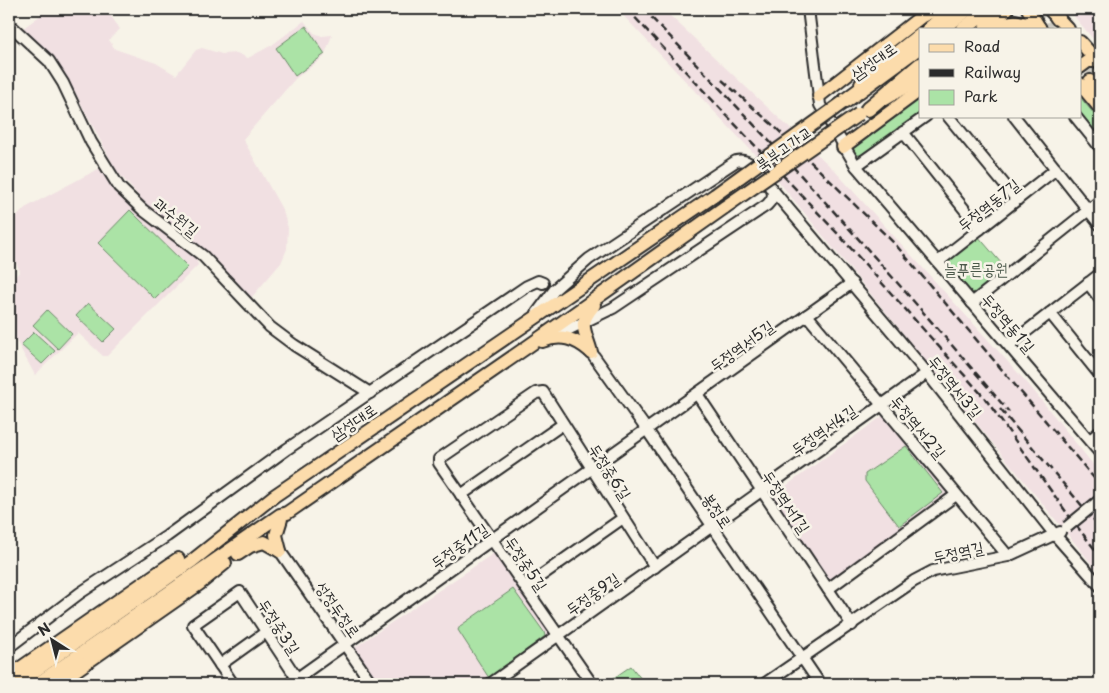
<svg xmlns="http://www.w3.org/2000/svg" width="1109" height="693" viewBox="0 0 1109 693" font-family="'Playpen Sans','Poor Story',sans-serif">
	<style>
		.built { fill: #f1e0e2 }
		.green { fill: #abe3a6; stroke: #6b8768 }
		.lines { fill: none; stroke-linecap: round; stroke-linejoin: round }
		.major-tunnel { stroke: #cecbc2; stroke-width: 12; stroke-dasharray: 12 6; stroke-linecap: butt }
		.minor-casing { stroke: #2b2b2b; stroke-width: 14 }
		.major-casing { stroke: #2b2b2b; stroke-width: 16 }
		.highway-casing { stroke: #2b2b2b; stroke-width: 18 }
		.minor { stroke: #f7f3e8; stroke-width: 10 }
		.major { stroke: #fcdcac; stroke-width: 12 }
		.highway { stroke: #fcdcac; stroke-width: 14 }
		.rail { stroke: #2b2b2b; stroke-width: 2.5; stroke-dasharray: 8 4; stroke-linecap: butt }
		.minor-bridge-casing { stroke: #2b2b2b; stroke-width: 14; stroke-linecap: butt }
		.major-bridge-casing { stroke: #2b2b2b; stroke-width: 16; stroke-linecap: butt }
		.minor-bridge { stroke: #f7f3e8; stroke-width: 10 }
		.major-bridge { stroke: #fcdcac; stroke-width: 12 }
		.labels { text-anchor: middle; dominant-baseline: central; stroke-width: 5; stroke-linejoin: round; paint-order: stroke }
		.street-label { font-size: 16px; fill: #2b2b2b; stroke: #f7f3e8 }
		.park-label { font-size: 16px; fill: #4b594a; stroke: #f7f3e8 }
	</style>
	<rect width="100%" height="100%" fill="#f7f3e8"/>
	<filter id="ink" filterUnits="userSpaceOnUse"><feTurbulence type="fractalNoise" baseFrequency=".02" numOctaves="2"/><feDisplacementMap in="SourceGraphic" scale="10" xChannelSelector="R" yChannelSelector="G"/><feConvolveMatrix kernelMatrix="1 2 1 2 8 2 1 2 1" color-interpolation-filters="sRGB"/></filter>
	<g filter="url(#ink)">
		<!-- built -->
		<g class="built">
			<path d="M49,9H106L120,29L109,40L115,49L156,63L176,75L196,50L202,48L222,54L237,53L248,58L272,45L304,21L314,33L322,36L332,35L324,57L295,79L243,139L283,211L288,228L287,249L281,263L251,298L207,253L142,200L116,170L71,85L49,54L22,29Z"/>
			<path d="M617,9H663L834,170L1029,385L1100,473V574L765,165Z"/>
			<path d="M1068,9H1100V47Z"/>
			<path d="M100,168L122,199L196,258L198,265L107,356H103L78,333L35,375L13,335L9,284L20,271L16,263L14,243L9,238V225L25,208Z"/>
			<path d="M884,415L950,494L830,583L772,496Z"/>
			<path d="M494,553L554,639L490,684H379L354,648Z"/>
		</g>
		<!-- green -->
		<g class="green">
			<path d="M306,26L325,54L295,76L276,48Z"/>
			<path d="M1080,97L1100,121V138L1080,114Z"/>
			<path d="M920,99V116L866,155H858L852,150V147Z"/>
			<path d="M130,210L188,267L155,299L98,243Z"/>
			<path d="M977,235L1008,271L972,299L941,262Z"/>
			<path d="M88,303L116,329L103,342L76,316Z"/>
			<path d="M47,310L72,334L58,349L33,325Z"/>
			<path d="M34,332L55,351L42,364L21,345Z"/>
			<path d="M906,446L943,493L899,526L865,481V474Z"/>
			<path d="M513,589L544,632L545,636L489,678L458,630L460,626Z"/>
			<path d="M631,666L645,684H605Z"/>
		</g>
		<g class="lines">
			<!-- major-tunnel -->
			<g class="major-tunnel">
				<path d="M1035,9L1048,29"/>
				<path d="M1080,55L1098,76"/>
			</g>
			<!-- minor casing -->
			<g class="minor-casing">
				<g id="minor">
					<path d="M808,9L820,105L856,166L1100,453"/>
					<path d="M9,24L49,61L63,83L91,142L119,187L143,210L203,256L270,327L294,345L370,393"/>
					<path d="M948,116L1017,200"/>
					<path d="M1014,116L1100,225"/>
					<path d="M1075,116L1100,147"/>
					<path d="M903,132L980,229"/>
					<path d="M856,166L926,116"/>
					<path d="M771,188L927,373L1055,535L1100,586"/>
					<path d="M938,262L1056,169"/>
					<path d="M1088,283L1100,299"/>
					<path d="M972,303L1100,201"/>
					<path d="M537,313L555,289L589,259L736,161C752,157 762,177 771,188C775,195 772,200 767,205L613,308L553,337"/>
					<path d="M1050,313L1100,375"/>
					<path d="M807,315L1008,556"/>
					<path d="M1009,345L1100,274"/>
					<path d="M591,352L647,430L820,684"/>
					<path d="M697,394L852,625"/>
					<path d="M1090,440L1100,432"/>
					<path d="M461,495L563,424"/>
					<path d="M280,551L372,684"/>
					<path d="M525,587L623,518"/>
					<path d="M828,589L956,495"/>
					<path d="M9,647L80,593L167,536L287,449L527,286L538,281L543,283"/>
					<path d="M220,665L266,632"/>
					<path d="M233,684L193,625L240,592L300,683"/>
					<path d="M289,684L852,283"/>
					<path d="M490,684L927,373"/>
					<path d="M592,684L439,463V459L536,393L543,392L655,567"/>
					<path d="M764,684L914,581L933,571L1008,556L1060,532"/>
				</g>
			</g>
			<!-- major casing -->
			<g class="major-casing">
				<g id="major">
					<path d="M1028,9L1040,29"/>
					<path d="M1051,11L1068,29"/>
					<path d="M986,26L1007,9"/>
					<path d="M928,29L951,9"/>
					<path d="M986,29L1015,21L1039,27"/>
					<path d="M1080,42L1100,64"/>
					<path d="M1080,67L1088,61H1098"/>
					<path d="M1090,81L1100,94"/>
					<path d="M861,84L881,65L920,34"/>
					<path d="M1080,84L1100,108"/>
					<path d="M819,96L922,16L937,9"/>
					<path d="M885,99L920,78"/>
					<path d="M843,147L920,90"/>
					<path d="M542,341C561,334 575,338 590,351"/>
					<path d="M591,352C585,330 577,325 594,305"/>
					<path d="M280,551L276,535L281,519"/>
					<path d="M238,554L250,546L264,542L280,551"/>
					<path d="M9,676L178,559"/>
					<path d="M16,684L192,561L274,496L715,195"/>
					<path d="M37,684L280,515L287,513L530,345L725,207"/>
					<path d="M56,684L199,584L225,563"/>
				</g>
			</g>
			<!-- highway casing -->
			<g class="highway-casing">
				<g id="highway">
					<path d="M1053,9L1058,18"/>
					<path d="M942,29L967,9"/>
					<path d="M964,29L989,9"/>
					<path d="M845,101L920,46"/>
					<path d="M868,109L920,65"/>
				</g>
			</g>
			<!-- minor -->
			<use href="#minor" class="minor"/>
			<!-- major -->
			<use href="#major" class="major"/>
			<!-- highway -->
			<use href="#highway" class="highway"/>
			<!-- rail -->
			<g class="rail">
				<path d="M627,9L838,234L984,397L1072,520L1100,556"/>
				<path d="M643,9C770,138 892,274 1009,412"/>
				<path d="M722,80L775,127L895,244L1100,485"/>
				<path d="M1000,409L1100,527"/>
			</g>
			<!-- minor-bridge casing -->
			<g class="minor-bridge-casing">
				<path id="minor-bridge" d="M1067,527L1100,500"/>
			</g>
			<!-- major-bridge casing -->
			<g class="major-bridge-casing">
				<g id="major-bridge">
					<path d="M715,195L845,101"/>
					<path d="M725,207L859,114"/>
				</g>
			</g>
			<!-- minor-bridge -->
			<use href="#minor-bridge" class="minor-bridge"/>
			<!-- major-bridge -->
			<use href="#major-bridge" class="major-bridge"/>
		</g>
	</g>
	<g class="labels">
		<!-- street labels -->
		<g class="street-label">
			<text transform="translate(873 60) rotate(-35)">삼성대로</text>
			<text transform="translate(783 147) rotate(-35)">북부고가교</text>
			<text transform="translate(988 204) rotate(-38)">두정역동7길</text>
			<text transform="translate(177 216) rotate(38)">과수원길</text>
			<text transform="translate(1009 322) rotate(49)">두정역동1길</text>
			<text transform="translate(741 345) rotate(-36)">두정역서5길</text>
			<text transform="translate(956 386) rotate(51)">두정역서3길</text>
			<text transform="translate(353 421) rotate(-34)">삼성대로</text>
			<text transform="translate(919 426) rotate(50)">두정역서2길</text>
			<text transform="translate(823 429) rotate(-35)">두정역서4길</text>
			<text transform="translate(611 471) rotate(57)">두정중6길</text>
			<text transform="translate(787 501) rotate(56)">두정역서1길</text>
			<text transform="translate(718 510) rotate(56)">봉정로</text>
			<text transform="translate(459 545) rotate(-35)">두정중11길</text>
			<text transform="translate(958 551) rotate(-12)">두정역길</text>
			<text transform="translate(527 563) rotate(56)">두정중5길</text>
			<text transform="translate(592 593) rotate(-35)">두정중9길</text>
			<text transform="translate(339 609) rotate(55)">성정두정로</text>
			<text transform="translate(280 626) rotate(57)">두정중3길</text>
		</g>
		<!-- park labels -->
		<g class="park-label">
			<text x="976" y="268">늘푸른공원</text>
		</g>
	</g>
	<!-- margin -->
	<rect width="1109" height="693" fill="none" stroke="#f7f3e8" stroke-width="30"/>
	<rect x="15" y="15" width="1079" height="663" fill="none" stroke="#2b2b2b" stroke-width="2" filter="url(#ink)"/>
	<!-- legend -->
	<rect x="919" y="28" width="162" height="90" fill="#f7f3e8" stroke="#a5a39c"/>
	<rect x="929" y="44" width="25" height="8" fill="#fcdcac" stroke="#a5a39c"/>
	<text x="964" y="52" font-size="15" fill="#2b2b2b">Road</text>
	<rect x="929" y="69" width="25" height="8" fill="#2b2b2b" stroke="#a5a39c"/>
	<text x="964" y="78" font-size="15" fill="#2b2b2b">Railway</text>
	<rect x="929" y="90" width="25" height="15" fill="#abe3a6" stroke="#a5a39c"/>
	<text x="964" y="102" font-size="15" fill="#2b2b2b">Park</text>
	<!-- north arrow -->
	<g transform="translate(52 640) rotate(324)" stroke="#f7f3e8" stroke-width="4" paint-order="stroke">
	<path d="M0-4L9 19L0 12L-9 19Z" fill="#2b2b2b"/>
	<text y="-8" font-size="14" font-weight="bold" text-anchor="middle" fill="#2b2b2b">N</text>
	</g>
</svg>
